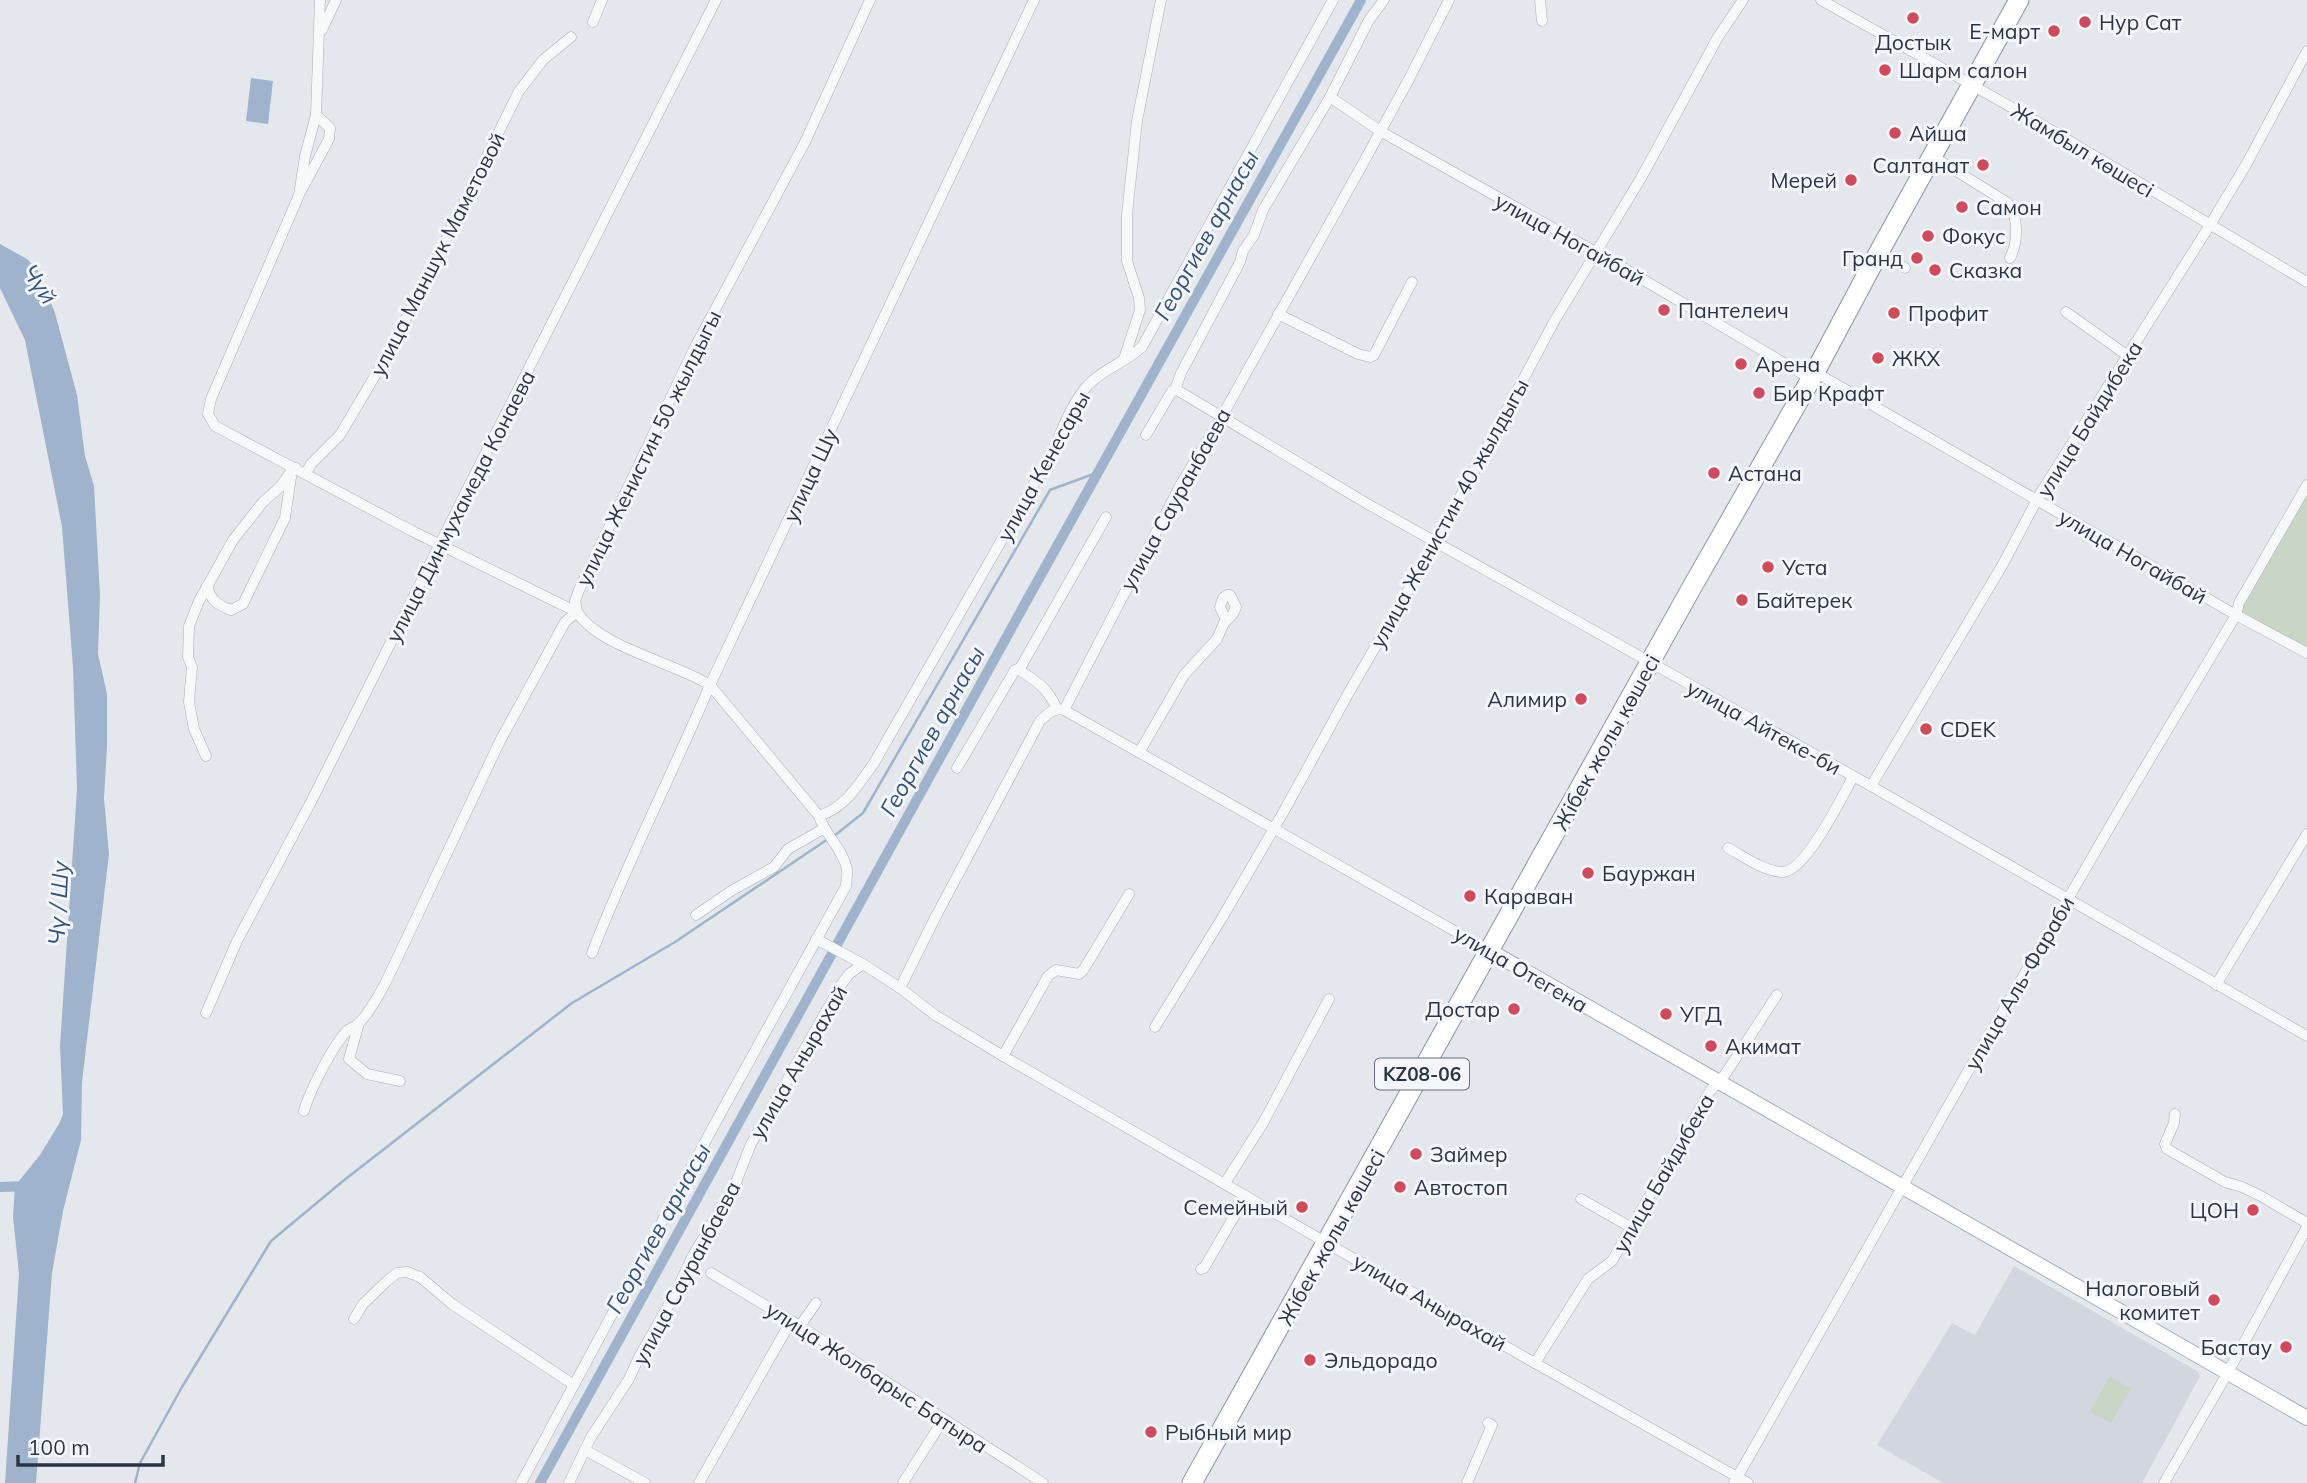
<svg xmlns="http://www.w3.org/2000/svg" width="2307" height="1483" viewBox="0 0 2307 1483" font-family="Mulish,sans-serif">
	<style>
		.built { fill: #d2d6de }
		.green { fill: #c9d6c5 }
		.water { fill: #9fb4cc }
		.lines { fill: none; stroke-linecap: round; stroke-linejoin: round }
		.stream { stroke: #9fb4cc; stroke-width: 2.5 }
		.canal { stroke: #9fb4cc; stroke-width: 10 }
		.street-casing { stroke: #a9aeb7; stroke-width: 11 }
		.secondary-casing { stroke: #a9aeb7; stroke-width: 16 }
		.highway-casing { stroke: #8b94a3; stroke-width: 21 }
		.street { stroke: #f7f8fa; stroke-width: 10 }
		.secondary { stroke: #fff; stroke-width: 14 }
		.highway { stroke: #fff; stroke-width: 19 }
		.poi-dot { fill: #d1495b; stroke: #f4f6f9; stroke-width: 2.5 }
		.labels { text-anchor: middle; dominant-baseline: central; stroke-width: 6; stroke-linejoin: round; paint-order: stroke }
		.shield { fill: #f4f6f9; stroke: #676e7b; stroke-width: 2 }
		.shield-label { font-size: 19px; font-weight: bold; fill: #2b3445 }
		.poi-label { font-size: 21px; fill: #2b3445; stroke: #f4f6f9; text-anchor: start }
		.street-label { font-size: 21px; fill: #2b3445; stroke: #f4f6f9 }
		.water-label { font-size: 23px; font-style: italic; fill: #34527a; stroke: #f4f6f9 }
	</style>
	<rect width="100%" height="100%" fill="#e4e7ec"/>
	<!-- built -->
	<path class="built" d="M2014,1266L2197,1371L2200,1376L2142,1483H1943L1877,1445L1952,1323L1975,1335Z"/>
	<!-- green -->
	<g class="green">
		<path d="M2307,494V649L2240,611Z"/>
		<path d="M2109,1377L2131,1388L2111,1423L2090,1412Z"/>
	</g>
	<!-- water -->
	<g class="water">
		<path d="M251,78L273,81L268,124L246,121Z"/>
		<path d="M0,244L27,259L39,272L55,313L77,395L85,456L94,486L100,595L98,654L107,694V747L104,798L109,854L82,1082L81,1140L63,1211L52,1273L36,1483H5L19,1274L13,1217L15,1186L40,1155L59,1124L63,1114L60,1046L77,789L73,667L62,527L25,340L0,288Z"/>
	</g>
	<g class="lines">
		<!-- stream -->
		<g class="stream">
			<path d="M834,836L863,813L1050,490L1099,472"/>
			<path d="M135,1483L140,1463L182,1387L271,1241L343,1181L572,1003L675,942L828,839"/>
		</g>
		<!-- canal -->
		<g class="canal">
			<path d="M0,1187L29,1186"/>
			<path d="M540,1483L1027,600L1361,0"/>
		</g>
		<!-- street casing -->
		<g class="street-casing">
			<g id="street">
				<path d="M320,0L316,115L305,156L299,195L211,399L208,414L215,426L412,531L577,612C599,647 673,662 710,685L819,816C825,835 843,849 847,869C848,874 846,881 846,886L718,1118L521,1483"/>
				<path d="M1540,0L1542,21"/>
				<path d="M1821,0L2034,120L2307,282"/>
				<path d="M593,22L602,0"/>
				<path d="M322,30L336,0"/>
				<path d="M1330,97L1380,131L1610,260L1811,379"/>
				<path d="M1932,156L2008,203C2019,218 2018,242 2010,258"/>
				<path d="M301,191L329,139L330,128L316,115"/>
				<path d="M1879,252L1905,268"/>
				<path d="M2066,312L2128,356"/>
				<path d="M1278,314L1358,354L1370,357L1374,355L1412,282"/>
				<path d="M1124,359L1140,310L1139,298L1127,261V214L1137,121L1161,0"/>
				<path d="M1815,372L2236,615L2307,653"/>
				<path d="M1175,390L1181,373L1240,262L1243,251L1254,235L1263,210L1330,97L1369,20L1384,0"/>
				<path d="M1146,435L1172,391L1177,390L1366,503L1871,786L2307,1036"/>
				<path d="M306,473L311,464L340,435L379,369L425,282L519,91L543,60L571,37"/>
				<path d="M207,586C211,601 218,605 231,610L243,604L285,518L291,477"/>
				<path d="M577,612L575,601L579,590L695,347L805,142L870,0"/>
				<path d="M1019,670L1106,517"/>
				<path d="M1064,710L1181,484L1221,418L1361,167L1409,79L1449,0"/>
				<path d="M1140,751L1184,675L1217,639L1224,623L1233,614L1236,607L1230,595H1227L1223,598L1220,607L1224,616L1228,617"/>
				<path d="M206,756L194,729L189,702L192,667L188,657L189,626L199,601L233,540L263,502L280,487L290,473L296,468"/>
				<path d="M957,768L1015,670L1018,669C1037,682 1047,687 1057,709"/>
				<path d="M1871,786L2003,564L2040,494L2210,225L2247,163L2307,51"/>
				<path d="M819,816C846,807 858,785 874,763L1035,482C1057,453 1063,413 1088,385C1103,369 1126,362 1142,347L1333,0"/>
				<path d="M1728,848C1743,856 1765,872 1783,872C1806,871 1842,797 1853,777"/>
				<path d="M696,915L731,891L774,867L788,849L823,829"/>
				<path d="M816,939L863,964L900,988L935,1015L1003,1056L1526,1358L1748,1483"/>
				<path d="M592,953C627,862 672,775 710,685L1034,0"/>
				<path d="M2216,985L2307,834"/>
				<path d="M900,988L936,916L1040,721C1048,713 1053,708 1064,710L1490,951"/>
				<path d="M206,1013L237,941L313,798L470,484L716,0"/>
				<path d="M359,1023L349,1059L367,1074L400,1081"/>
				<path d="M1155,1027L1222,918L1284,811L1348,694L1436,542L1555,320L1641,178L1718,37L1743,0"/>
				<path d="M1003,1056L1048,976L1056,970L1079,974L1084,969L1129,894"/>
				<path d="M304,1111C309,1092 334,1043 348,1030C353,1027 358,1025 361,1021C371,1010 378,996 385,984L500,741L565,622L577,612"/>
				<path d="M2175,1114L2174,1123L2165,1144L2167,1149L2225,1182L2242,1187L2261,1196L2307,1223"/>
				<path d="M1225,1183L1263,1123L1329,999"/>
				<path d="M1581,1199L1632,1228"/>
				<path d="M1201,1269L1204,1268L1246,1196"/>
				<path d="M711,1273L800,1326L1043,1483"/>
				<path d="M354,1319L363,1304L387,1281L397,1273L407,1272L420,1277L452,1304L574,1385"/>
				<path d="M800,1326L816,1303"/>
				<path d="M1535,1363L1588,1279L1612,1261L1710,1091L1724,1076L1777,995"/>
				<path d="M585,1450L645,1483"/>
				<path d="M569,1483L591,1437L629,1379L638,1359L675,1294L692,1257L735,1185L751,1144L841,985L849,974L863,964"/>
				<path d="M699,1483L791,1321"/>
				<path d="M903,1483L943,1420"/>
				<path d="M1467,1483L1492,1425L1488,1423"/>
				<path d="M1734,1483L1967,1073L2123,804L2236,615L2239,603L2307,485"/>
				<path d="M2164,1483L2227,1374L2307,1227"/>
			</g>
		</g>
		<!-- secondary casing -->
		<g class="secondary-casing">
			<path id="secondary" d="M1490,951L2307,1418"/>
		</g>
		<!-- highway casing -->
		<g class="highway-casing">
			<path id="highway" d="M1192,1483L1692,587L1815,372L1879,252L2019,0"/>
		</g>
		<!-- street -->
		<use href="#street" class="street"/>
		<!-- secondary -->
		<use href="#secondary" class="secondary"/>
		<!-- highway -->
		<use href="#highway" class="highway"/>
	</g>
	<!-- markers -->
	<g class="poi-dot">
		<circle cx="1913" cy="18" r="7"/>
		<circle cx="2085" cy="22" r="7"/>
		<circle cx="2054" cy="31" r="7"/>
		<circle cx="1885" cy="70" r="7"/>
		<circle cx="1895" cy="133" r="7"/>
		<circle cx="1983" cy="165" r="7"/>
		<circle cx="1851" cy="180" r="7"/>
		<circle cx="1962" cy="207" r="7"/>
		<circle cx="1928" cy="236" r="7"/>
		<circle cx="1917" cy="258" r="7"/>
		<circle cx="1935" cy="270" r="7"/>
		<circle cx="1664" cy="310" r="7"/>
		<circle cx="1894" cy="313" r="7"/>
		<circle cx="1878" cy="358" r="7"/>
		<circle cx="1741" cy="364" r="7"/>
		<circle cx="1759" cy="393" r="7"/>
		<circle cx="1714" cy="473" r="7"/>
		<circle cx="1768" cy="567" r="7"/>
		<circle cx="1742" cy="600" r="7"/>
		<circle cx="1581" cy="699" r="7"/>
		<circle cx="1926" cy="729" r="7"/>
		<circle cx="1588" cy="873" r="7"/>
		<circle cx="1470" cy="896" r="7"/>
		<circle cx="1514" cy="1009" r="7"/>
		<circle cx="1666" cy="1014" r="7"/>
		<circle cx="1711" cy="1046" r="7"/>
		<circle cx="1416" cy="1154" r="7"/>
		<circle cx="1400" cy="1187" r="7"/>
		<circle cx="1302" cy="1207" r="7"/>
		<circle cx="2253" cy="1210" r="7"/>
		<circle cx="2214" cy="1300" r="7"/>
		<circle cx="2286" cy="1347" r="7"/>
		<circle cx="1310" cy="1360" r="7"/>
		<circle cx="1151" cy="1432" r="7"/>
	</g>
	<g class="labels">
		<!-- shield labels -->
		<rect class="shield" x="1375" y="1058.5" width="94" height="31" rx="5"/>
		<g class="shield-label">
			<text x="1422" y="1074">KZ08-06</text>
		</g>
		<!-- poi labels -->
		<g class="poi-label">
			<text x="2099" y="22">Нур Сат</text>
			<text x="2040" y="31" text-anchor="end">Е-март</text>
			<text x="1913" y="42" text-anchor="middle">Достык</text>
			<text x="1899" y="70">Шарм салон</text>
			<text x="1909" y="133">Айша</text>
			<text x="1969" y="165" text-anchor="end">Салтанат</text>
			<text x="1837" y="180" text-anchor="end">Мерей</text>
			<text x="1976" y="207">Самон</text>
			<text x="1942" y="236">Фокус</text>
			<text x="1903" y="258" text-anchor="end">Гранд</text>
			<text x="1949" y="270">Сказка</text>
			<text x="1678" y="310">Пантелеич</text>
			<text x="1908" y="313">Профит</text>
			<text x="1892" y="358">ЖКХ</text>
			<text x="1755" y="364">Арена</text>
			<text x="1773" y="393">Бир Крафт</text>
			<text x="1728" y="473">Астана</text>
			<text x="1782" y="567">Уста</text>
			<text x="1756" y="600">Байтерек</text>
			<text x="1567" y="699" text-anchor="end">Алимир</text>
			<text x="1940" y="729">CDEK</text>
			<text x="1602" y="873">Бауржан</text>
			<text x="1484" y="896">Караван</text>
			<text x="1500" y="1009" text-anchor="end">Достар</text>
			<text x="1680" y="1014">УГД</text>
			<text x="1725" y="1046">Акимат</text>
			<text x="1430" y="1154">Займер</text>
			<text x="1414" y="1187">Автостоп</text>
			<text x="1288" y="1207" text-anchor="end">Семейный</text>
			<text x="2239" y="1210" text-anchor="end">ЦОН</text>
			<text x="2200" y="1288" text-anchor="end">Налоговый<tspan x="2200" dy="24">комитет</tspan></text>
			<text x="2272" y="1347" text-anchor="end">Бастау</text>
			<text x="1324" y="1360">Эльдорадо</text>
			<text x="1165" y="1432">Рыбный мир</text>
		</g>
		<!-- street labels -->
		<g class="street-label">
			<text transform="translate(2083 150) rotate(31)">Жамбыл көшесі</text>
			<text transform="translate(1570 239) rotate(29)">улица Ногайбай</text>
			<text transform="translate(437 254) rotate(-63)">улица Маншук Маметовой</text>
			<text transform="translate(2089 419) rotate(-58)">улица Байдибека</text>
			<text transform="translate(648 448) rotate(-64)">улица Женистин 50 жылдыгы</text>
			<text transform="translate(1043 466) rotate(-61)">улица Кенесары</text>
			<text transform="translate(810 475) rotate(-65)">улица Шу</text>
			<text transform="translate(1175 499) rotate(-61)">улица Сауранбаева</text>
			<text transform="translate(460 506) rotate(-63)">улица Динмухамеда Конаева</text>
			<text transform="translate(1449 513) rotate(-61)">улица Женистин 40 жылдыгы</text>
			<text transform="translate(2133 556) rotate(30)">улица Ногайбай</text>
			<text transform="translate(1764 727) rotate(29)">улица Айтеке-би</text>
			<text transform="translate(1606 742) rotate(-61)">Жібек жолы көшесі</text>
			<text transform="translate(1521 969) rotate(30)">улица Отегена</text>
			<text transform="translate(2019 983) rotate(-60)">улица Аль-Фараби</text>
			<text transform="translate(798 1062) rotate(-60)">улица Анырахай</text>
			<text transform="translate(1663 1173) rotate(-60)">улица Байдибека</text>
			<text transform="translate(1331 1237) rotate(-61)">Жібек жолы көшесі</text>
			<text transform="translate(686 1273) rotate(-62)">улица Сауранбаева</text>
			<text transform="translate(1430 1302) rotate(30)">улица Анырахай</text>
			<text transform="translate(877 1377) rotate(33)">улица Жолбарыс Батыра</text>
		</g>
		<!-- water labels -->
		<g class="water-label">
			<text transform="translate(1206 235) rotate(-61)">Георгиев арнасы</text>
			<text transform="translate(40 284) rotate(56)">Чүй</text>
			<text transform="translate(932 731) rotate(-61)">Георгиев арнасы</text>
			<text transform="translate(58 903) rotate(-87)">Чү / Шу</text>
			<text transform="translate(658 1228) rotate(-61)">Георгиев арнасы</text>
		</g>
	</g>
	<!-- scale -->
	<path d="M18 1455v10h145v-10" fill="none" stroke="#2b3445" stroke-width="3.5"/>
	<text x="28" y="1455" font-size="21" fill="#2b3445" stroke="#f4f6f9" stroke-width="5" paint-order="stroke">100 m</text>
</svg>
